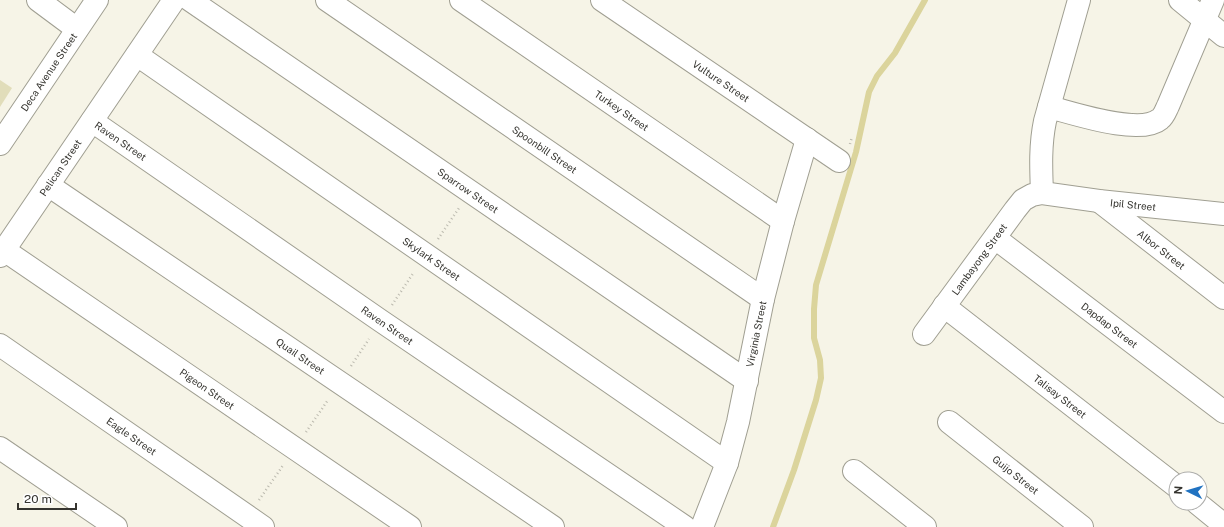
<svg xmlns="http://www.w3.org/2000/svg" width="1224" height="527" viewBox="0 0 1224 527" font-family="'Public Sans',sans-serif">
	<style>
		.green { fill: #e1ddba }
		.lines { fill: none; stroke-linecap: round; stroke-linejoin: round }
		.stream { stroke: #dbd49c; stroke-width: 6 }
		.minor-casing { stroke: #a09f92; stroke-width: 24 }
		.path { stroke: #bbb9ae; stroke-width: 2.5; stroke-dasharray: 1 3; stroke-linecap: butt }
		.minor { stroke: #fff; stroke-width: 22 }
		.labels { text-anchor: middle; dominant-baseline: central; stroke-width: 4; stroke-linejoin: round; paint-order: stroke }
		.street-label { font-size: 10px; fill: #35342f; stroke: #fff }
	</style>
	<rect width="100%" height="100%" fill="#f6f4e7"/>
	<!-- green -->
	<path class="green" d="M0,80L12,88L0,107Z"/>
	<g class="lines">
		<!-- stream -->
		<path class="stream" d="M773,527L794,470L816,400L821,378L820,360L814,338V309L816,285L856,152L869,92L877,76L895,53L925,0"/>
		<!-- minor casing -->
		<g class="minor-casing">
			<g id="minor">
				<path d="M38,0L77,29"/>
				<path id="s1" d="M190,0L747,381"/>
				<path id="s2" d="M327,0L763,299"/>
				<path id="s3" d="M461,0L783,221"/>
				<path id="s4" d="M602,0L839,161"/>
				<path d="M1180,0L1224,36"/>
				<path id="s5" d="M137,55L727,463"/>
				<path d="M1049,107C1073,113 1140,136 1160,119C1164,116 1166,110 1168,106L1213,0"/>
				<path id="s6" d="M92,121L381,321L685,527"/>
				<path id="s7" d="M0,144L97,0"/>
				<path id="s8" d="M48,185L553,527"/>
				<path d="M1042,193C1041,168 1040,145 1045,121L1079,0"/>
				<path id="s9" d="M1099,201L1224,298"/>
				<path id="s10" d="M995,238L1224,412"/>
				<path id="s11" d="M4,250L410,527"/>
				<path id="s12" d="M0,256L174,0"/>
				<path id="s13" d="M944,306L1176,486"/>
				<path id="s14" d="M924,334L1015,210L1023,200L1032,195L1042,193L1099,201L1224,214"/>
				<path id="s15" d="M0,345L263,527"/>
				<path id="s16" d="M949,422L1082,527"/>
				<path d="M0,448L116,527"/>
				<path d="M854,471L925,527"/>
				<path d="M1197,503L1224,525"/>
				<path id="s17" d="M702,527L727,463L738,422L763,299L783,221L807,139"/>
			</g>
		</g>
		<!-- path -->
		<g class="path">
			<path d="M850,144L852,137"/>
			<path d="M438,239L459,208"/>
			<path d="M392,305L414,272"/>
			<path d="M351,366L369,339"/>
			<path d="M306,432L328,400"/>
			<path d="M259,500L284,464"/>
		</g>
		<!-- minor -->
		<use href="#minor" class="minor"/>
	</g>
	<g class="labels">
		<!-- street labels -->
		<g class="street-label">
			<text stroke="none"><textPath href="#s7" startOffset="87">Deca Avenue Street</textPath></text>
			<text stroke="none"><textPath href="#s4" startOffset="144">Vulture Street</textPath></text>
			<text stroke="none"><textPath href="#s3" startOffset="195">Turkey Street</textPath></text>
			<text stroke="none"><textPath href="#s6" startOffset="35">Raven Street</textPath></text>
			<text stroke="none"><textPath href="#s2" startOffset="264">Spoonbill Street</textPath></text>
			<text stroke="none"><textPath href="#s12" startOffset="107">Pelican Street</textPath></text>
			<text stroke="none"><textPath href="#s1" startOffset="337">Sparrow Street</textPath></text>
			<text stroke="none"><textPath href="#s14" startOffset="279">Ipil Street</textPath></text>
			<text stroke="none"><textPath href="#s9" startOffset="79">Albor Street</textPath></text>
			<text stroke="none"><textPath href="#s5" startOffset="358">Skylark Street</textPath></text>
			<text stroke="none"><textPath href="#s14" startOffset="93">Lambayong Street</textPath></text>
			<text stroke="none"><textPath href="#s10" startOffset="144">Dapdap Street</textPath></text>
			<text stroke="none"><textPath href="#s6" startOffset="359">Raven Street</textPath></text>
			<text stroke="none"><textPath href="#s17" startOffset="201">Virginia Street</textPath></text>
			<text stroke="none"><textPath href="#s8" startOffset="305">Quail Street</textPath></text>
			<text stroke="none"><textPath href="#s11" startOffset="246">Pigeon Street</textPath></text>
			<text stroke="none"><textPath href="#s13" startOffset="147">Talisay Street</textPath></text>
			<text stroke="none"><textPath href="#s15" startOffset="160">Eagle Street</textPath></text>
			<text stroke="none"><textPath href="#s16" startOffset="85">Guijo Street</textPath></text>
		</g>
	</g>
	<!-- north arrow -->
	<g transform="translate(1188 491) rotate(275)"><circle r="19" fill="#ffffff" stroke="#aeaeac"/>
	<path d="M0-3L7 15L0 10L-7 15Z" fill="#2072c1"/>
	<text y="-6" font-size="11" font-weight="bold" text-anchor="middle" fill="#35342f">N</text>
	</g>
	<!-- scale -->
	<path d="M18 503v6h58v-6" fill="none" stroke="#35342f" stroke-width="2"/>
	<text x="24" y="503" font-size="12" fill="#35342f" stroke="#ffffff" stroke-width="3" paint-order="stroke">20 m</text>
</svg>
